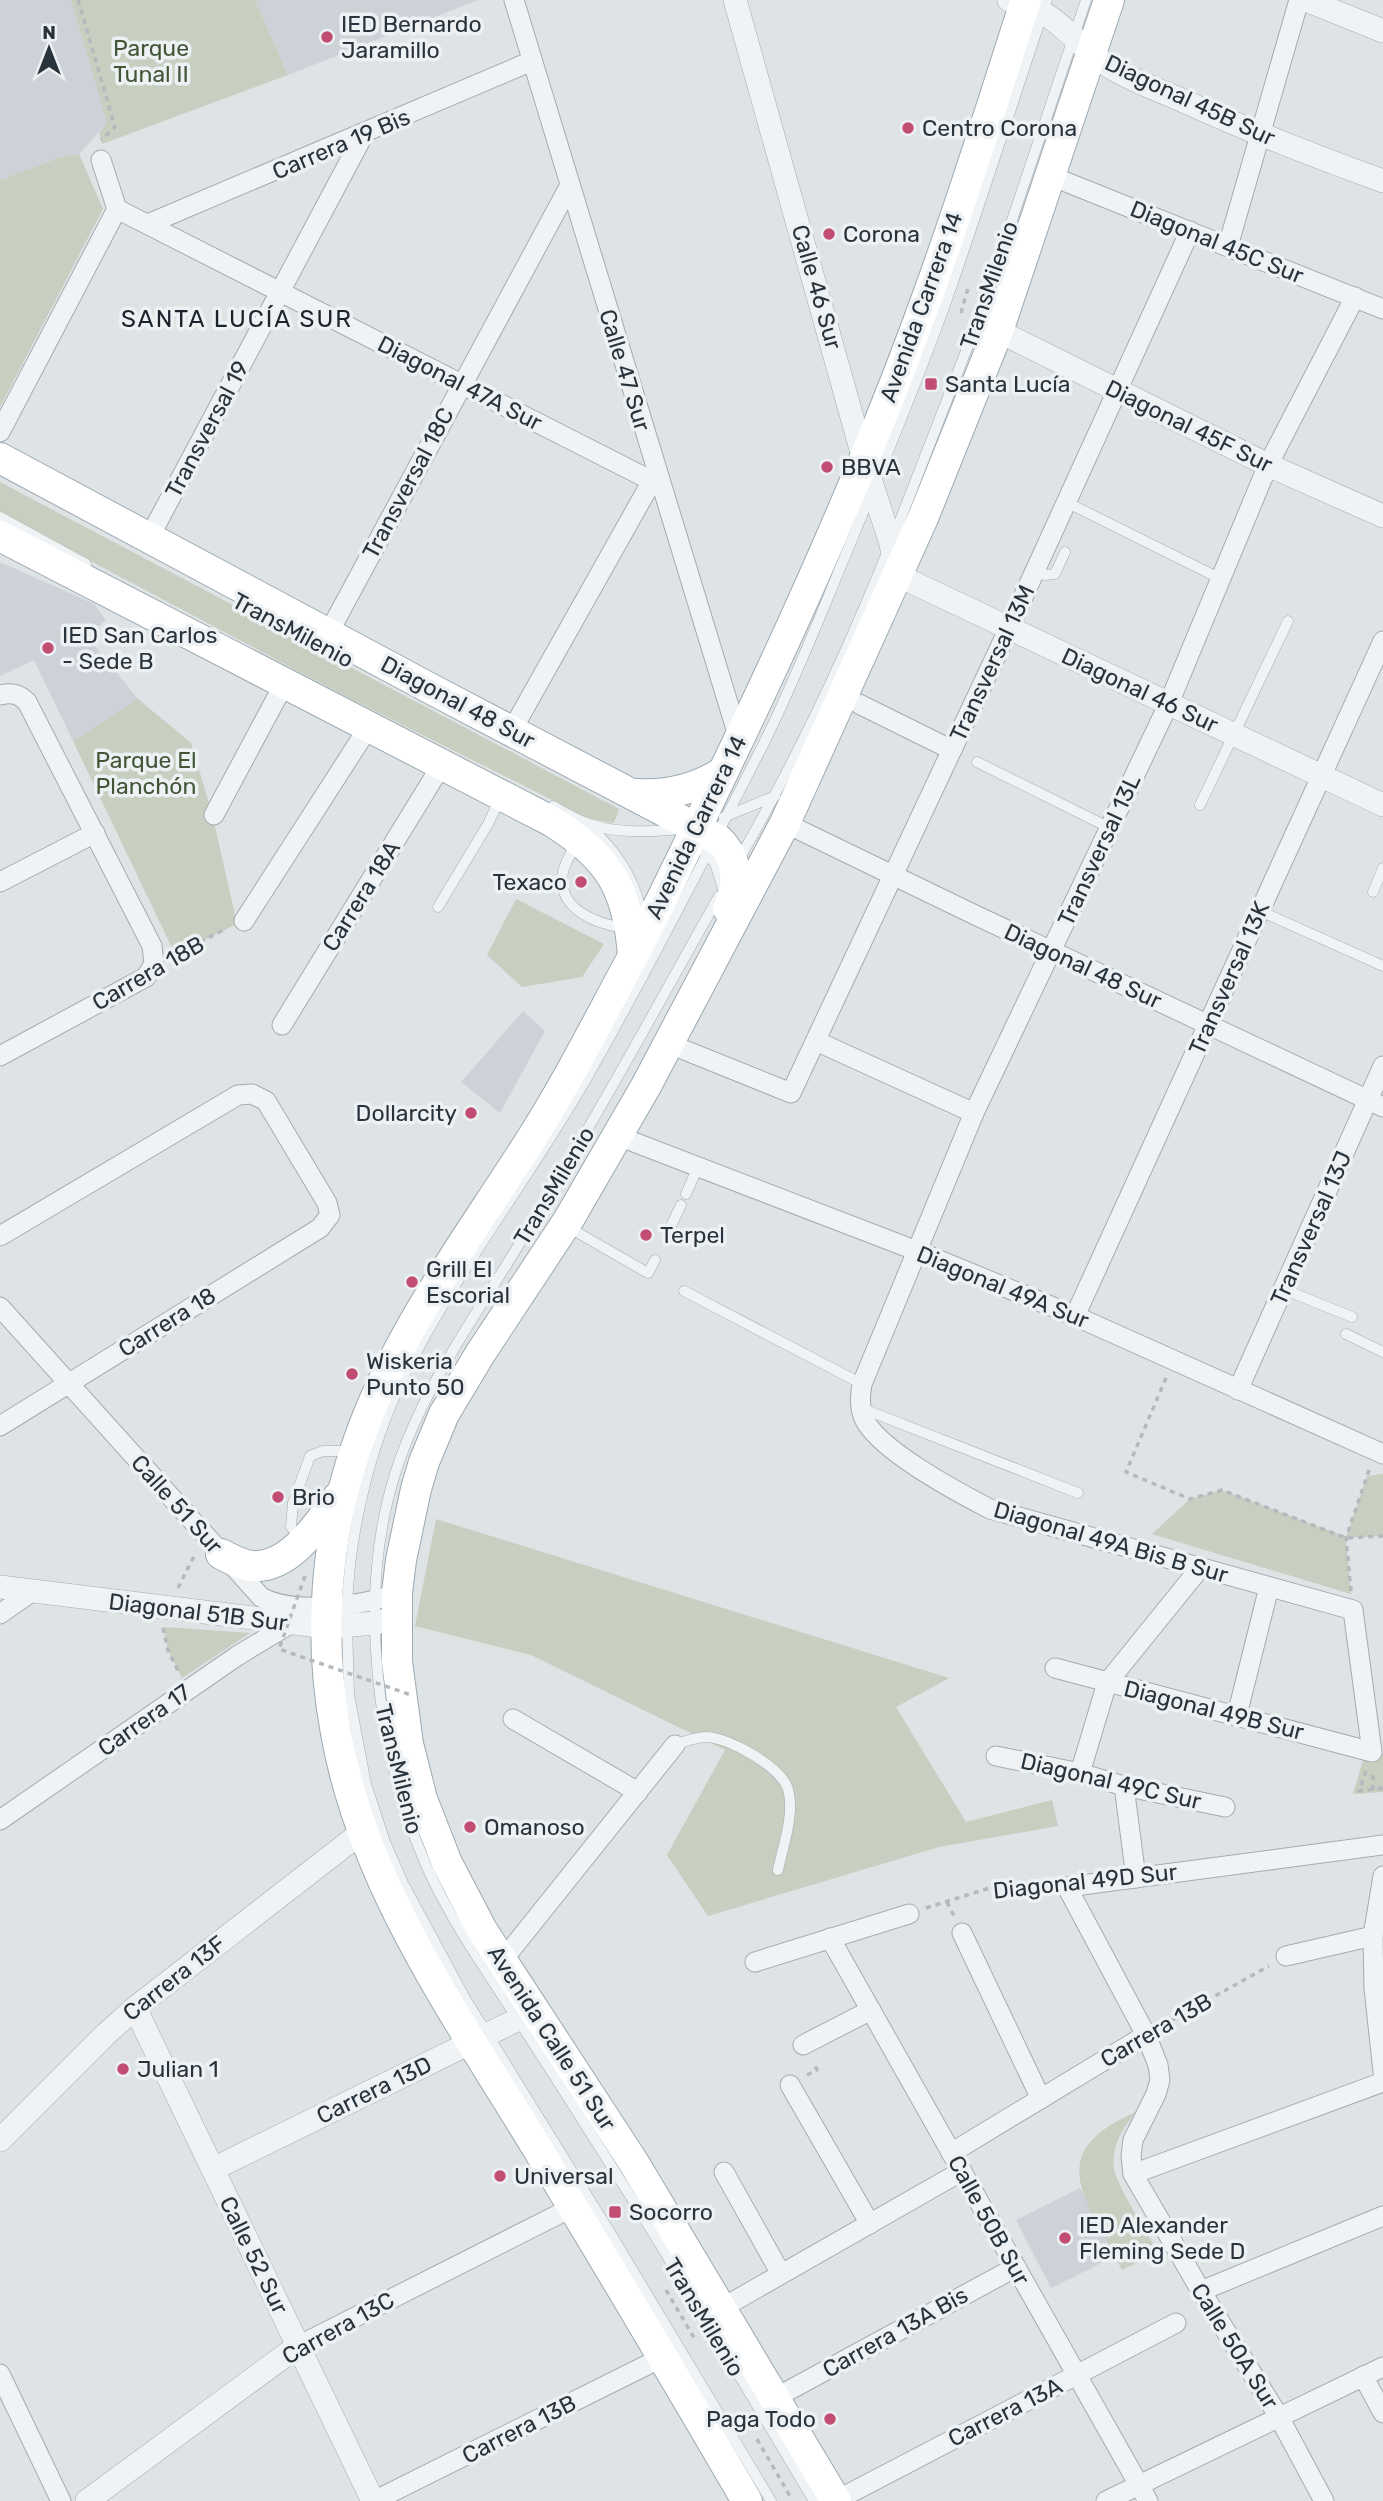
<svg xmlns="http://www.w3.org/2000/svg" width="1383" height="2501" viewBox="0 0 1383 2501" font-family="Rubik,sans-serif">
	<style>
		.built { fill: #ccd2d8 }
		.green { fill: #c6cfc0 }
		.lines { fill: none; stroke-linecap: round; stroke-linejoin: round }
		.service-casing { stroke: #a4abb0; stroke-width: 11 }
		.minor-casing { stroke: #a4abb0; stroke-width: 21 }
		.tertiary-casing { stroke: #a4abb0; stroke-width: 24 }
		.primary-casing { stroke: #9ea9b1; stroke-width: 32 }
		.path { stroke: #b4b9be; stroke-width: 3.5; stroke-dasharray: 5 5; stroke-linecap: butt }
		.service { stroke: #f0f3f5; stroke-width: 10 }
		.minor { stroke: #f0f3f5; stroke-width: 19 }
		.tertiary { stroke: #f0f3f5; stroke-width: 23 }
		.primary { stroke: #fff; stroke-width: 30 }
		.path-bridge { stroke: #b4b9be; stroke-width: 3.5; stroke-dasharray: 5 5; stroke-linecap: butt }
		.poi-dot { fill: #c24d72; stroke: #edf1f4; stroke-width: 2.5 }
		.labels { text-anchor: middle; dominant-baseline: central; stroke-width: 7; stroke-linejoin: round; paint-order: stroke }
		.poi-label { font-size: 23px; fill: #29333c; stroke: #edf1f4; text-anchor: start }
		.park-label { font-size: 23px; fill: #425637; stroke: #edf1f4 }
		.street-label { font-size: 23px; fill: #29333c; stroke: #edf1f4 }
		.neighbourhood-label { font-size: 24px; letter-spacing: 2px; fill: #1b242c; stroke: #edf1f4 }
	</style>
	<rect width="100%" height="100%" fill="#dee3e6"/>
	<!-- built -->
	<g class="built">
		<path d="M0,0H71L107,123L79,154L61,157L0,180Z"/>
		<path d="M255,0H478L288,75Z"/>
		<path d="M0,562L94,604L106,620L87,636L138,699L73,741L34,660L0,676Z"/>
		<path d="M523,1011L545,1031L500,1113L461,1082Z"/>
		<path d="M1080,2188L1115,2256L1051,2288L1016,2220Z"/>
	</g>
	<!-- green -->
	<g class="green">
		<path d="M71,0H255L288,75L102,144L99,133L107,123Z"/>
		<path d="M79,154L103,209L0,407V180L61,157Z"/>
		<path d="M0,482L619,809L614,823L590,819L345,696L0,513Z"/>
		<path d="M138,699L191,743L212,813L237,924L175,954L73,741Z"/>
		<path d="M516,899L604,944L582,977L522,987L487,955Z"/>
		<path d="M1383,1474V1536L1346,1538L1351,1594L1152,1534L1190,1499L1222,1490L1346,1537L1367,1476Z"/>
		<path d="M436,1519L949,1678L896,1707L966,1822L1052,1800L1058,1826L939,1847L708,1916L667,1855L725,1750L531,1655L415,1626Z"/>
		<path d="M163,1627L250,1633L182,1678L168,1650Z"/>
		<path d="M1383,1756V1792L1353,1794L1364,1757Z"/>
		<path d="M1136,2112C1123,2128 1111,2146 1114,2168C1116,2185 1148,2234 1158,2252L1122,2270C1089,2201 1039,2154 1136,2112Z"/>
	</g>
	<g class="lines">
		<!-- service casing -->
		<g class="service-casing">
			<g id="service">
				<path d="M1066,502L1219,578"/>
				<path d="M0,517L86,564"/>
				<path d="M894,536L980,315L1086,0"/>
				<path d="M1035,570L1045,575L1055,574L1065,552"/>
				<path d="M977,762L1110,828"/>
				<path d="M1200,805L1288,621"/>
				<path d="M553,806C564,812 575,819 587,823C615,834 650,832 680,829"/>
				<path d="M724,817L775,796"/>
				<path d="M588,824C613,849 632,872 640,907"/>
				<path d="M577,841C572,851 566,861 563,872C556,909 596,924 625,928"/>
				<path d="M703,851L715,863L723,889"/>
				<path d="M738,861C796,761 845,657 888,550"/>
				<path d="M1373,892L1383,868"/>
				<path d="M719,896C654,1012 590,1129 520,1243C474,1318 422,1389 395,1474C357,1595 376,1750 426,1865C448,1915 480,1961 509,2006C544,2059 578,2113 612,2167C682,2277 747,2389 814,2501"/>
				<path d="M438,907L488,824L501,797"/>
				<path d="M1260,911L1383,966"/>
				<path d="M686,1194L698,1167"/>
				<path d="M568,1227L648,1273L655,1260"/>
				<path d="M669,1230L681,1205"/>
				<path d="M1283,1289L1352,1317"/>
				<path d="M684,1291L862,1384"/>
				<path d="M1346,1334L1383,1352"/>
				<path d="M861,1408L1078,1493"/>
				<path d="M301,1538L291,1527L293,1503L310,1456L323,1451H351"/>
				<path d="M347,1607C350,1523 373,1435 412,1360C464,1261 534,1171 589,1074C650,966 707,855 763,745C792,687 816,626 841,566C877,479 914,391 946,302C981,202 1013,101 1047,0"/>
				<path d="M347,1625L349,1695L366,1784L385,1842L403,1883L466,2000L612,2236L771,2501"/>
				<path d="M675,1745C685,1741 697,1737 707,1737C730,1738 781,1767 788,1789C795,1814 783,1846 778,1870"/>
			</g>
		</g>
		<!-- minor casing -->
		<g class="minor-casing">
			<g id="minor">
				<path d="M514,0L739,739"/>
				<path d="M101,160L117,209L660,485"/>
				<path d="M1051,176L1383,309"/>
				<path d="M148,224L532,61"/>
				<path d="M1228,246L1299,0"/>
				<path d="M0,432L117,209"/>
				<path d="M149,538L364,134"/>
				<path d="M328,634L570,185"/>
				<path d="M0,695C12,692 19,694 27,702L152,946L154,964L146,977L0,1056"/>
				<path d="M859,704L952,750"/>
				<path d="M512,730L652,481"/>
				<path d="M214,815L284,684"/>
				<path d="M785,823L973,914L1383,1107"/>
				<path d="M0,882L95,833"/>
				<path d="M244,921L368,728"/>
				<path d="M282,1025L441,766"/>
				<path d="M816,1041L974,1113"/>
				<path d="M667,1043L791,1093L1009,628L1190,231"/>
				<path d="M618,1136L917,1251L1075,1316L1383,1454"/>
				<path d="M0,1236L238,1095L252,1094L266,1101L327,1203L330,1215L320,1228L0,1426"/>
				<path d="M0,1307L261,1597C293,1615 364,1606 397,1593"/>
				<path d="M1075,1316L1383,641"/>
				<path d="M1238,1390L1383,1066"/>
				<path d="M0,1614L33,1591"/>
				<path d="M1055,1668L1372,1752L1353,1610L990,1509C959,1493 874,1448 863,1416C859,1405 860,1395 862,1384L974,1113L1169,703L1268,465L1355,297"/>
				<path d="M1237,1715L1269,1587"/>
				<path d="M513,1719L638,1792"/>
				<path d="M996,1756L1080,1773L1124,1786L1225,1807"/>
				<path d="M1080,1773L1107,1683L1200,1568"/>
				<path d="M1124,1786L1136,1878"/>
				<path d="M0,1820L237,1656L290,1624"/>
				<path d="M1383,1876L1373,1936L1374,1988L1383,2072"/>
				<path d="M962,1933L1041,2099"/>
				<path d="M830,1938L1148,2501"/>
				<path d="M1286,1956L1373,1936"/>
				<path d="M502,1961L675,1745"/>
				<path d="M755,1962L909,1914"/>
				<path d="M803,2045L871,2010"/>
				<path d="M790,2085L870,2224"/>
				<path d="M951,2153L1146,2035"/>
				<path d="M724,2172L781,2274"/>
				<path d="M1133,2174L1383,2082"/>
				<path d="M1201,2291L1383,2216"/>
				<path d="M722,2308L962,2171"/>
				<path d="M298,2346L573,2207"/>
				<path d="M0,2374L61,2501"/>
				<path d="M1363,2376L1383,2413"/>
				<path d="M775,2398L1016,2267"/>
				<path d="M374,2501L663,2357"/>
				<path d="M835,2501L1176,2323"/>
				<path d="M1106,2501L1383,2367"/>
				<path d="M1324,2501L1279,2417L1201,2291L1133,2174L1131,2156L1133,2140L1156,2094L1160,2080L1158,2065L1146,2035L1067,1887L1383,1845"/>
			</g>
		</g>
		<!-- tertiary casing -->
		<g class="tertiary-casing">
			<g id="tertiary">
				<path d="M735,0L864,460L891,544L897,575L1383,805"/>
				<path d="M1009,0C1058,9 1075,47 1115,70C1138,83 1164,92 1188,103C1252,132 1317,157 1383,181"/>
				<path d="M1306,0L1383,31"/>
				<path d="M998,331L1268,465L1383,516"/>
				<path d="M0,1587L327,1627L376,1623L396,1617"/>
				<path d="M135,2008L373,2501"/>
				<path d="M0,2140L105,2035L135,2008L362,1832"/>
				<path d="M213,2169L535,2011"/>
				<path d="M87,2501L298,2346"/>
			</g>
		</g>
		<!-- primary casing -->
		<g class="primary-casing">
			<g id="primary">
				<path d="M0,458L435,691L719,840C739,860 739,884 728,909"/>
				<path d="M0,536L551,821C609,857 628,888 633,956"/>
				<path d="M637,794C669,796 696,789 723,772"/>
				<path d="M221,1554C231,1559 241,1565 252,1566C290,1569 319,1523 338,1497"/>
				<path d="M747,2501C677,2381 606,2261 534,2143C455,2013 363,1885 336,1733C318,1637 325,1537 357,1445C394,1336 467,1240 528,1144C566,1085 597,1023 630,962C664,896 696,829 728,762C800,612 868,460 925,303C962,203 993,101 1026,0"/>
				<path d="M836,2501L634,2163L482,1930L447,1863L422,1799L408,1744L397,1662V1593L401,1560L416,1489L424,1462L444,1414L480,1354L569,1219L646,1086L785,823L923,518L998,331L1109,0"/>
			</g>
		</g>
		<!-- path -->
		<g class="path">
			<path d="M78,0L115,127L101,140"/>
			<path d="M961,313L968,288"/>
			<path d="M173,955L226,929"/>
			<path d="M1166,1378L1126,1472L1190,1499L1222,1490L1346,1538L1383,1536"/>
			<path d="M178,1588L196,1552"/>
			<path d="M1351,1591L1346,1538L1369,1470"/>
			<path d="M163,1628L168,1650L179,1673"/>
			<path d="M1366,1771L1359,1791L1383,1788"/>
			<path d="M1373,1790V1775L1376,1772"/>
			<path d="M947,1902L954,1916"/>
			<path d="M926,1908L996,1886L1048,1887"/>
			<path d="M1163,2025L1269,1966"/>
			<path d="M807,2075L817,2070L813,2062"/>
			<path d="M666,2290L696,2341"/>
			<path d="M757,2439L790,2496"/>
		</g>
		<!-- service -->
		<use href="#service" class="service"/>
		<!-- minor -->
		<use href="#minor" class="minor"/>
		<!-- tertiary -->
		<use href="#tertiary" class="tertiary"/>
		<!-- primary -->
		<use href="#primary" class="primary"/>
		<!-- path-bridge -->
		<path class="path-bridge" d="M305,1576L279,1649L411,1695"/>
	</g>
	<!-- markers -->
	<g class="poi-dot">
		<circle cx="327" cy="37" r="7"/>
		<circle cx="908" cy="128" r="7"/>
		<circle cx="829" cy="234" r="7"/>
		<rect x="924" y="377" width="14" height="14" rx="3.5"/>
		<circle cx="827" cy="467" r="7"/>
		<circle cx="48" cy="648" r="7"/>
		<circle cx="581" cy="882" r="7"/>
		<circle cx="471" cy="1113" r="7"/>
		<circle cx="646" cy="1235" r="7"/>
		<circle cx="412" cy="1282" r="7"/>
		<circle cx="352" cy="1374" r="7"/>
		<circle cx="278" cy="1497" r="7"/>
		<circle cx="470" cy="1827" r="7"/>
		<circle cx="123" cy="2069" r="7"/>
		<circle cx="500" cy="2176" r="7"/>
		<rect x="608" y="2205" width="14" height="14" rx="3.5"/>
		<circle cx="1065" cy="2238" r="7"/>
		<circle cx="830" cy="2419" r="7"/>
	</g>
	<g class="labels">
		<!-- poi labels -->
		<g class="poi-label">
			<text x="341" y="24">IED Bernardo<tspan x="341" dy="26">Jaramillo</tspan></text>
			<text x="922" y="128">Centro Corona</text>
			<text x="843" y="234">Corona</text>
			<text x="945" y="384">Santa Lucía</text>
			<text x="841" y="467">BBVA</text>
			<text x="62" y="635">IED San Carlos<tspan x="62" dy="26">- Sede B</tspan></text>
			<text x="567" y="882" text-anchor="end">Texaco</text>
			<text x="457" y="1113" text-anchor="end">Dollarcity</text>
			<text x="660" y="1235">Terpel</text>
			<text x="426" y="1269">Grill El<tspan x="426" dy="26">Escorial</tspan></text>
			<text x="366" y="1361">Wiskeria<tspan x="366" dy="26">Punto 50</tspan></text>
			<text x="292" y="1497">Brio</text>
			<text x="484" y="1827">Omanoso</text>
			<text x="137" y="2069">Julian 1</text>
			<text x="514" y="2176">Universal</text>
			<text x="629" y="2212">Socorro</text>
			<text x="1079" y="2225">IED Alexander<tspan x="1079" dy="26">Fleming Sede D</tspan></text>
			<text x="816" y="2419" text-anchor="end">Paga Todo</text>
		</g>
		<!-- park labels -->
		<g class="park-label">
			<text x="151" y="48">Parque<tspan x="151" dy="26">Tunal II</tspan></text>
			<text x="146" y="760">Parque El<tspan x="146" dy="26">Planchón</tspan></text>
		</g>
		<!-- street labels -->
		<g class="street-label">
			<text transform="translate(1190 100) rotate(25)">Diagonal 45B Sur</text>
			<text transform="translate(341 144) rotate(-23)">Carrera 19 Bis</text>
			<text transform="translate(1217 242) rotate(22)">Diagonal 45C Sur</text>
			<text transform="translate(989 285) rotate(-71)">TransMilenio</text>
			<text transform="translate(817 287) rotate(74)">Calle 46 Sur</text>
			<text transform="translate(921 307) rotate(-70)">Avenida Carrera 14</text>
			<text transform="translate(625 370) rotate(73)">Calle 47 Sur</text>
			<text transform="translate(460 383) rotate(27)">Diagonal 47A Sur</text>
			<text transform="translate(1189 426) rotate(26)">Diagonal 45F Sur</text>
			<text transform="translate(207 429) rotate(-62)">Transversal 19</text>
			<text transform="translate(408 483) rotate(-62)">Transversal 18C</text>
			<text transform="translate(293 630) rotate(28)">TransMilenio</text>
			<text transform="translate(992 663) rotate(-65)">Transversal 13M</text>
			<text transform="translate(1140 690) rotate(25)">Diagonal 46 Sur</text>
			<text transform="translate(458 702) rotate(28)">Diagonal 48 Sur</text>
			<text transform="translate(696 827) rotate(-64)">Avenida Carrera 14</text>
			<text transform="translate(1099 850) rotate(-65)">Transversal 13L</text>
			<text transform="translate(361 896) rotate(-58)">Carrera 18A</text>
			<text transform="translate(1083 966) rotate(25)">Diagonal 48 Sur</text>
			<text transform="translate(148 973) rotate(-30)">Carrera 18B</text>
			<text transform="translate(1229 978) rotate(-66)">Transversal 13K</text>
			<text transform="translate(554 1186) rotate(-59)">TransMilenio</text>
			<text transform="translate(1311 1228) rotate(-66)">Transversal 13J</text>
			<text transform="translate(1003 1287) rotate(22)">Diagonal 49A Sur</text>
			<text transform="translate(167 1322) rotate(-32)">Carrera 18</text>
			<text transform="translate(177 1504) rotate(48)">Calle 51 Sur</text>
			<text transform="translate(1111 1542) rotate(16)">Diagonal 49A Bis B Sur</text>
			<text transform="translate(198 1612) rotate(7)">Diagonal 51B Sur</text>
			<text transform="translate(1214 1710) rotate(14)">Diagonal 49B Sur</text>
			<text transform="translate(144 1720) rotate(-35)">Carrera 17</text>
			<text transform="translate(399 1769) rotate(76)">TransMilenio</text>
			<text transform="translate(1111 1781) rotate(13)">Diagonal 49C Sur</text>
			<text transform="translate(1085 1881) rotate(-6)">Diagonal 49D Sur</text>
			<text transform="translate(174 1978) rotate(-38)">Carrera 13F</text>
			<text transform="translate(1156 2030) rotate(-30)">Carrera 13B</text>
			<text transform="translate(552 2038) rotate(57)">Avenida Calle 51 Sur</text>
			<text transform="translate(374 2090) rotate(-26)">Carrera 13D</text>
			<text transform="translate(989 2220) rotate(61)">Calle 50B Sur</text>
			<text transform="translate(254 2255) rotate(64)">Calle 52 Sur</text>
			<text transform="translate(704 2317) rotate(59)">TransMilenio</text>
			<text transform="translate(338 2328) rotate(-29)">Carrera 13C</text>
			<text transform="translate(895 2332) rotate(-29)">Carrera 13A Bis</text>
			<text transform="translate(1235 2346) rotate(58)">Calle 50A Sur</text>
			<text transform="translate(1005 2412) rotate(-27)">Carrera 13A</text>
			<text transform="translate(519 2429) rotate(-27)">Carrera 13B</text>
		</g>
		<!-- neighbourhood labels -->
		<g class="neighbourhood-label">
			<text x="237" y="319">SANTA LUCÍA SUR</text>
		</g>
	</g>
	<!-- north arrow -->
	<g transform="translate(49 49)" stroke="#edf1f4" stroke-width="5" paint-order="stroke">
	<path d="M0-5L12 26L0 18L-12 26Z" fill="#29333c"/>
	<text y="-10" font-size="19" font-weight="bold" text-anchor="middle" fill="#29333c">N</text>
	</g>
</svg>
